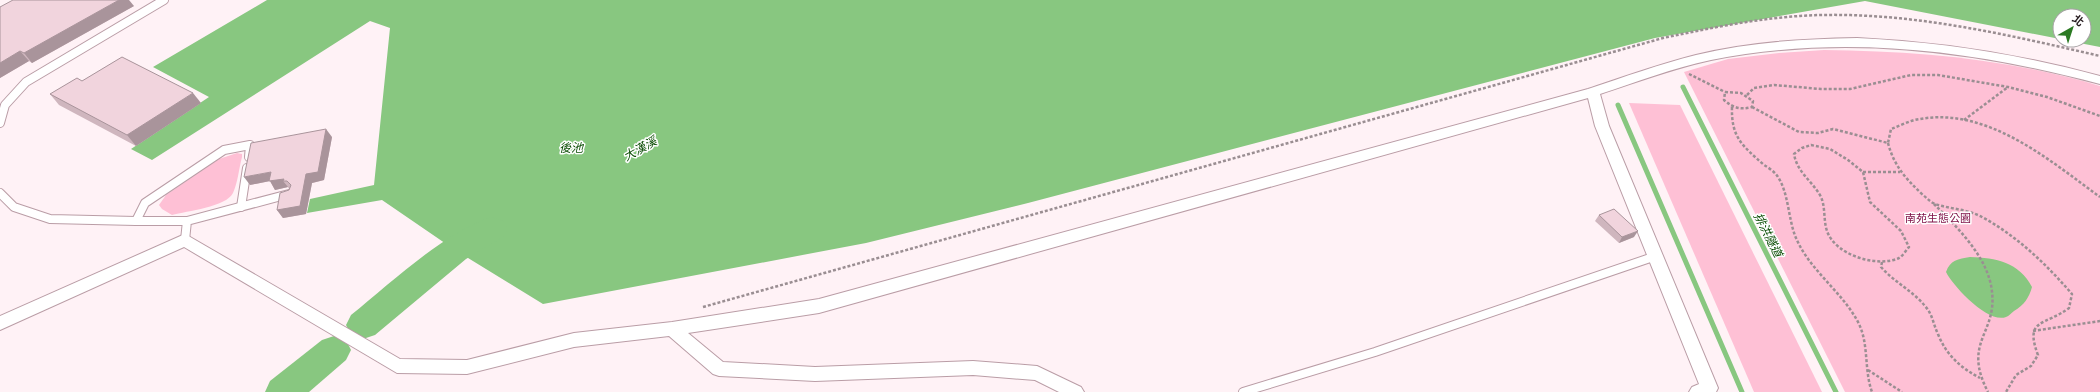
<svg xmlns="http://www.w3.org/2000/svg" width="2100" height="392" viewBox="0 0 2100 392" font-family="'Fira Sans','Noto Sans TC',sans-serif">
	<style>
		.green { fill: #fec0d5 }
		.water { fill: #88c780 }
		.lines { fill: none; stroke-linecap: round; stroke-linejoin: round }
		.stream { stroke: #88c780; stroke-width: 5 }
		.river { fill: #88c780; fill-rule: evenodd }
		.lane-casing { stroke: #ba9da6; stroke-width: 10 }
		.street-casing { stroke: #ba9da6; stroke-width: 2 }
		.path { stroke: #9a8e92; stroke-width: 2.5; stroke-dasharray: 3 2; stroke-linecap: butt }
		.lane { stroke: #fff; stroke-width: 8 }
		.street { fill: #fff; fill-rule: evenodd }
		.wall { fill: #cfb6be }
		.shaded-wall { fill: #a9949b }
		.building { fill: #f1d4dd; stroke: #a9949b }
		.labels { text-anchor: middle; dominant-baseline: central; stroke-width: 3; stroke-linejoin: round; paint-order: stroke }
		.park-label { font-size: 11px; fill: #801349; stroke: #fff }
		.water-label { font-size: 12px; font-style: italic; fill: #0b4d05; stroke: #fff }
	</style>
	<rect width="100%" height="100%" fill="#fff2f6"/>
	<!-- green -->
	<g class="green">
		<path d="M1824,50C1917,51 2011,59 2100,86V392H1845L1684,72L1728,59L1779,53Z"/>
		<path d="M1629,103L1680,105L1822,392H1754Z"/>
		<path d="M237,153L242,154V157C239,168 238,182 233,193C226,207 187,211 172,215L162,209L159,205L166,195L219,159Z"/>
	</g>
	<!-- water -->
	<g class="water">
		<path d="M267,0H2100V47L2064,40H2084V16H2060V39L1865,1L1655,38L1028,203L866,243L543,304L455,250L382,200L307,213L310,199L374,185L390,28L370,21L152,160L131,149L209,97L153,67Z"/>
		<path d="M1970,257C1996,258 2019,262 2032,287C2029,298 2024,305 2014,311C2011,313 2009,316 2006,317C1988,324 1953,286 1946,272C1950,260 1958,259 1970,257Z"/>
	</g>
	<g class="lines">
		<!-- stream -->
		<g class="stream">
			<path d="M1683,87L1836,392"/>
			<path d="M1618,105L1742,392"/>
		</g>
		<!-- river -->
		<g class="river">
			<path d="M492,217L503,221L508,229L503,237L466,259L375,335L363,339L351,335L346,325L351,315C391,283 444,232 492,217Z"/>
			<path d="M334,336L346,340L351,350L346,360L309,392H265L270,381L322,340Z"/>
		</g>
		<!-- lane casing -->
		<g class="lane-casing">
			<g id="lane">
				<path d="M0,123L5,105L26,82L164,0"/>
				<path d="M0,193L14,207L50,219L136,221"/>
				<path d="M241,207L247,168"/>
				<path d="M187,221H136L145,203L224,150L250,145L249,157"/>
				<path d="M185,240L187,221L289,194"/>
				<path d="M1243,392L1375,352L1656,256"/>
			</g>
		</g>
		<!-- street casing -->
		<g class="street-casing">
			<path id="street" d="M1857,38C1941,42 2019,54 2100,76V84C1972,50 1842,34 1711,60C1673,68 1637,82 1600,94L1609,126L1718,388L1716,392H1689L1692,387L1699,384L1595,126L1588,98L819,313L688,333L723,362L815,367L973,361L1037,366L1081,387L1084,392H1059L1035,380L973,375L815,381L719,376L713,374L669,336L574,347L467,374L397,373L184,247L0,330V316L185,234L400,359L467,360L574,333L672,322L819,299L1588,89C1624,77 1660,64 1696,55C1749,42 1803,39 1857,38Z"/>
		</g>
		<!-- path -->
		<g class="path">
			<path d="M1689,74L1725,92"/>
			<path d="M1725,92L1741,93L1753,101L1752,107C1741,110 1733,108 1724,100Z"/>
			<path d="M1747,95L1754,88L1774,85L1821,89H1850L1911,75H1938L2008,87L2047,97L2100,116"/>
			<path d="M1732,107C1731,138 1743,146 1764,165C1769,168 1775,172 1778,177C1789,194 1788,219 1796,238C1810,271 1843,292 1859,324C1869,345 1864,370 1872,392"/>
			<path d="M1752,107L1799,132L1818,133L1833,129L1888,143L1891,129C1900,126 1910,120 1920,119C1988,107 2049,160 2100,197"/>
			<path d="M1964,120L2008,87"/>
			<path d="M1888,143C1894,166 1906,179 1923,195C1927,198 1930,202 1935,204C1950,209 1967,209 1982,217C2017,236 2046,264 2072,294L2069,308C2045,326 2024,318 2038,355L2031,366L2016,375L2006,392"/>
			<path d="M1811,145L1830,149L1848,160L1863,172L1870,202L1901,231L1909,247C1906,250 1903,256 1899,258C1877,268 1835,255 1827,231C1823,219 1826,206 1820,195C1811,180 1797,172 1794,154L1802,148Z"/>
			<path d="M1863,172H1900"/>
			<path d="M1934,204C1957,227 1989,258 1992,292C1997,334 1962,342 1988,392"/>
			<path d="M1882,262L1881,267C1894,282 1913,291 1925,306C1933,315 1933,324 1938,334C1946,355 1961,368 1980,378"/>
			<path d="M703,307L1663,38C1715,27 1768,16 1822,15C1916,13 2009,35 2100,56"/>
			<path d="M2033,331L2100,321"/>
			<path d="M1868,370L1902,392"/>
		</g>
		<!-- lane -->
		<use href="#lane" class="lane"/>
		<!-- street -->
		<use href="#street" class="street"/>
	</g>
	<!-- wall -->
	<g class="wall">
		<path d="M134,6L32,63L29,61L0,78V7Z"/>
		<path d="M82,81L201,103L136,146L59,105L50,94Z"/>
		<path d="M332,137L324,180L312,183L306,214L283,218L277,210L289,190V189L288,187L275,190L270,181L250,185Z"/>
		<path d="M1599,215L1634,237L1619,243L1595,221Z"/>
	</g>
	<!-- shaded-wall -->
	<g class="shaded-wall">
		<path d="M119,0H129L134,6L32,63L24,53Z"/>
		<path d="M20,51L29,61L0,78V63Z"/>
		<path d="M193,93L201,103L136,146L127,135Z"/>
		<path d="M326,129L332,137L324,180L312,183L306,214L283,218L277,210L306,174Z"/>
		<path d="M271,172L284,179L283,181L288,187L275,190L270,181L250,185L244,177Z"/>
		<path d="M1638,231L1634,237L1619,243L1622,237Z"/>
	</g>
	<!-- building -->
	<g class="building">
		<path d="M13,0H119L24,53L20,51L0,63V7Z"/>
		<path d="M122,57L193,93L127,135L50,94L77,78L82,81Z"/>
		<path d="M326,129L318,172L306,174L300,206L277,210L280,193L289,190L291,185L287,181H283L284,179L269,181L271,172L244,177L251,143Z"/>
		<path d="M1614,209L1638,231L1622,237L1599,215Z"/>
	</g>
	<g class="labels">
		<!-- park labels -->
		<g class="park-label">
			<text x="1938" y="218">南苑生態公園</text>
		</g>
		<!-- water labels -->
		<g class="water-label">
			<text x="571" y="148">後池</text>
			<text transform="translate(640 149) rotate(-29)">大漢溪</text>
			<text transform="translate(1768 235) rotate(63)">排洪隧道</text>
		</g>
	</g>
	<!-- north arrow -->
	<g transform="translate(2072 28) rotate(39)"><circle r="19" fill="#ffffff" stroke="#a6a2a4"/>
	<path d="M0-3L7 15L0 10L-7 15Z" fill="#2b7a23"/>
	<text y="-6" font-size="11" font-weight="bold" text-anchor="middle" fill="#21171b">北</text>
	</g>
</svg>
